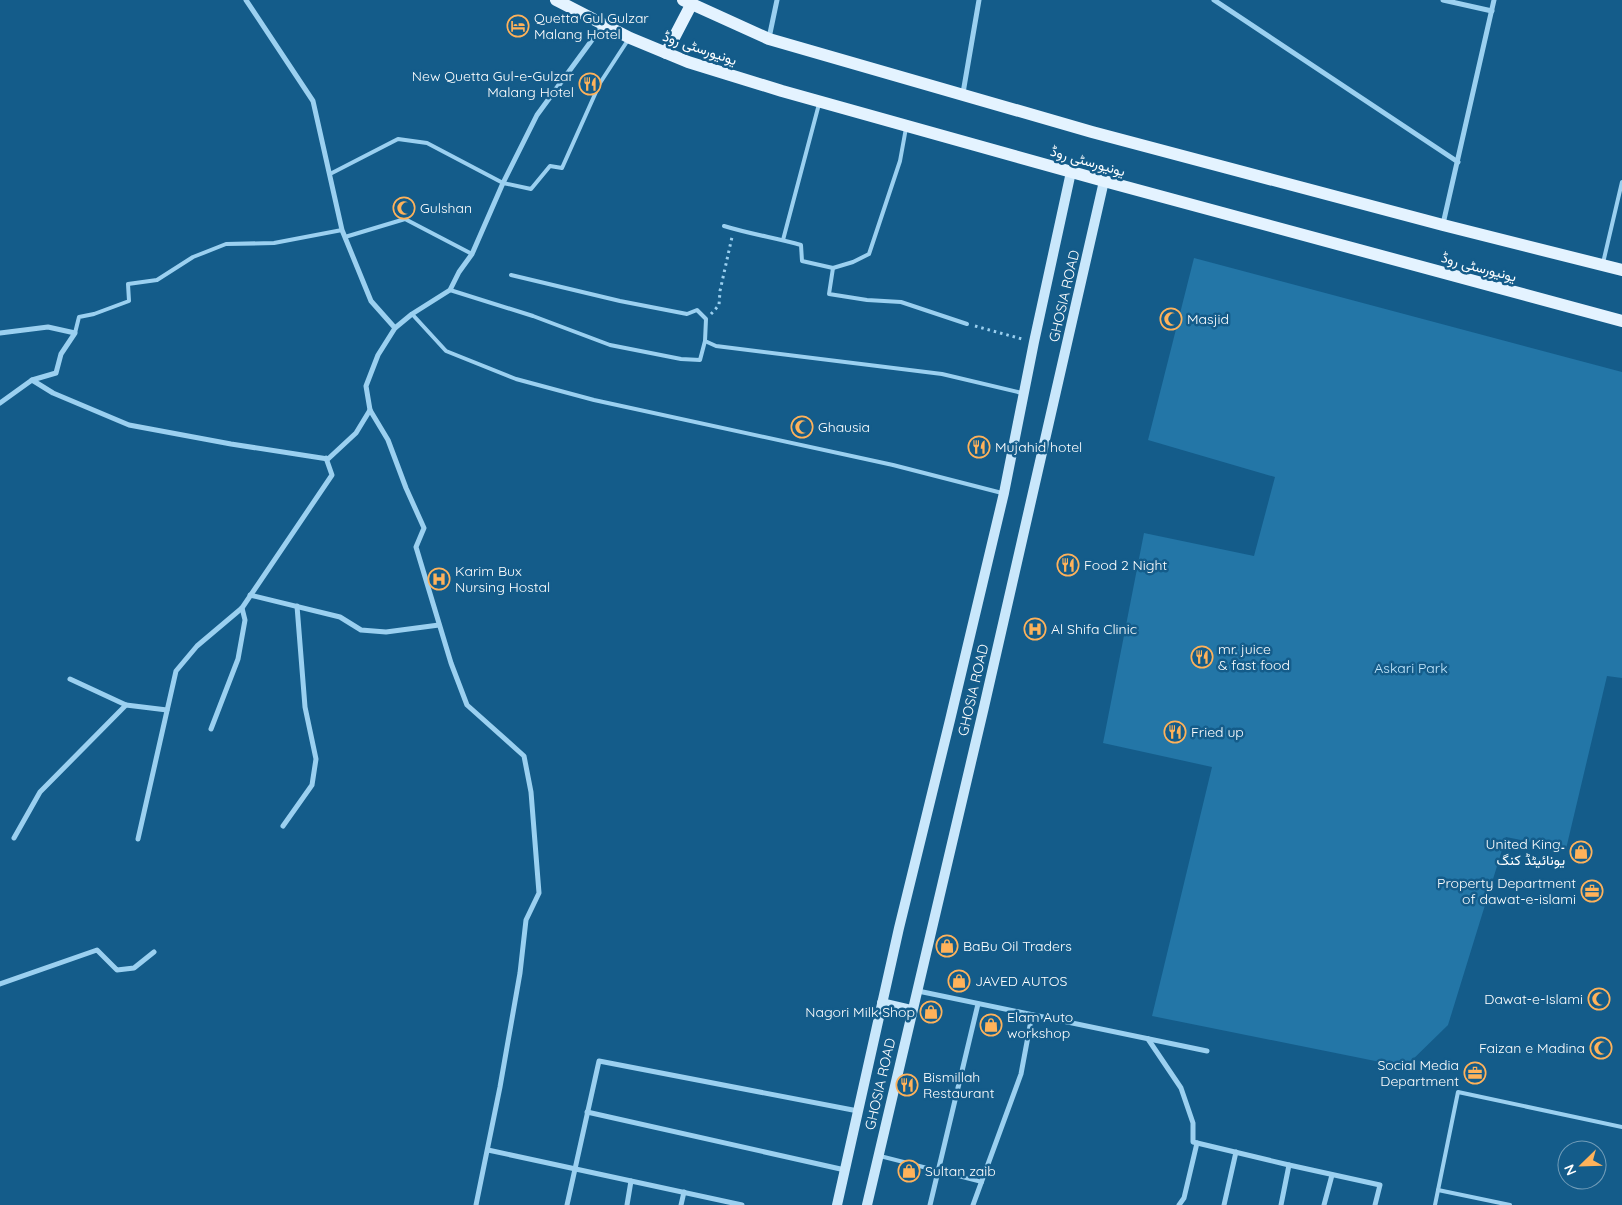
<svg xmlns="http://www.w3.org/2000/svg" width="1622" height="1205" viewBox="0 0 1622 1205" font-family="Quicksand,Vazirmatn,sans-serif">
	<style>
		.green { fill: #2376a7 }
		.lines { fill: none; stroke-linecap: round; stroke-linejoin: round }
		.path { stroke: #9bd0f0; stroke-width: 3; stroke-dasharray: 2.5 4; stroke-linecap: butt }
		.lane { stroke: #9bd0f0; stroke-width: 4 }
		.street { stroke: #9bd0f0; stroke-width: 5 }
		.secondary { stroke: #c9e7fb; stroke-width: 10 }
		.primary { stroke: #e4f3ff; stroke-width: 12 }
		.labels { text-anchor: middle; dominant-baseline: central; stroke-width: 5; stroke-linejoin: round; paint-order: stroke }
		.poi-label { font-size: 14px; fill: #fff; stroke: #145c8a; text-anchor: start }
		.street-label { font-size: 14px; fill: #fff; stroke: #145c8a }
		.park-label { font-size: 14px; fill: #c2e6fb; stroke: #145c8a }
	</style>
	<rect width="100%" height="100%" fill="#145c8a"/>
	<!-- green -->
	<path class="green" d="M1194,258L1622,372V678L1607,676L1566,849L1506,837L1448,1025L1405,1067L1152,1016L1212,767L1103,743L1144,533L1254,556L1275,477L1148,440Z"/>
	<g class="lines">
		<!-- path -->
		<g class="path">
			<path d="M711,314L719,305L720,291L732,237"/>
			<path d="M975,326L1022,339"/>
		</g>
		<!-- lane -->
		<g class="lane">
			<path d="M330,174L398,139L427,143L503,183L531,189L550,166L562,168L600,83L628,40"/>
			<path d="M724,226C750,234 776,238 801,245L802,261L833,268L853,262L869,254L900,161L906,128"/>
			<path d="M345,237L405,219L472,254"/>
			<path d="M783,240L819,104"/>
			<path d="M1603,263L1622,182"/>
			<path d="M833,268L829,294L867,300L901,302L967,324"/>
			<path d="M511,275L620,301L687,314L697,310L706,319L705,341L716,346L942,374L1022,393"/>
			<path d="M450,290L533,316L610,345L681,359L700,360L705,341"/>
			<path d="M412,314L446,351L516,379L594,400L893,465L1002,493"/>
			<path d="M75,333L79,317L94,314L129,301L128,284L157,280L193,257L226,244L274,243L342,230"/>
			<path d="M880,1156L982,1182"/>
			<path d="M1438,1190L1510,1205"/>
			<path d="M1435,1205L1458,1092L1622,1127"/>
		</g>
		<!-- street -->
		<g class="street">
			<path d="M246,0L313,101L342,230L371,301L395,328"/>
			<path d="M1214,0L1458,162"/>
			<path d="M1443,0L1492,11"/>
			<path d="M769,38L777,0"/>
			<path d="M963,93L979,0"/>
			<path d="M1443,224L1494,0"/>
			<path d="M0,333L48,327L75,333L61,354L56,373L32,380"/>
			<path d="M0,403L32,380L53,393L129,425L231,444L328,459L356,433L370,410"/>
			<path d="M250,595L340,617L361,630L386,632L439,625"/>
			<path d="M70,679L126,705"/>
			<path d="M211,729L238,659L245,620L242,608"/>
			<path d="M283,826L312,785L316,759L305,707L297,606"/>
			<path d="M14,838L40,792L126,705L167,710"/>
			<path d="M138,839L176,671L197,646L242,608L332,475L326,458"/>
			<path d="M0,984L97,950L117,970L134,968L154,952"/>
			<path d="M918,991L1207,1051"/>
			<path d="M1148,1039L1181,1088L1193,1123V1142L1289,1165L1281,1205"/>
			<path d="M587,1112L845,1170"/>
			<path d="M488,1150L742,1205"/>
			<path d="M1289,1165L1380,1185L1375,1205"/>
			<path d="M476,1205L500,1087L520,973L526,920L539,893L531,792L524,756L467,705L451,663L416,547L424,528L406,488L388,440L370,410L366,386L378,355L395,328L412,314L450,290L459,272L472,254L503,183L537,115L603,25"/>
			<path d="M567,1205L599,1061L858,1111"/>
			<path d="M627,1205L631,1181"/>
			<path d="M681,1205L684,1192"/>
			<path d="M930,1205L978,1004"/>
			<path d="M973,1205L1021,1074L1032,1015"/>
			<path d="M1179,1205L1184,1198L1197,1143"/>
			<path d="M1224,1205L1236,1152"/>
			<path d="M1324,1205L1332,1175"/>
		</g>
		<!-- secondary -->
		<g class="secondary">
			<path d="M882,1003L912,1010"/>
			<path d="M837,1205L899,928L950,720L1004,493L1034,342L1071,172"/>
			<path d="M867,1205L984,707L1104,181"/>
		</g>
		<!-- primary -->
		<g class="primary">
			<path d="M556,0L630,38L688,62L782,91L1104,181L1622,321"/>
			<path d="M683,0L769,39L1092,132L1443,225L1622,270"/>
			<path d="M666,53L691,5"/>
		</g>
	</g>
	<!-- icons -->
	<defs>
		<g id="hotel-ring" transform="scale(1.125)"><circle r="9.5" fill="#145c8a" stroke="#ffb25a" stroke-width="1.5"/><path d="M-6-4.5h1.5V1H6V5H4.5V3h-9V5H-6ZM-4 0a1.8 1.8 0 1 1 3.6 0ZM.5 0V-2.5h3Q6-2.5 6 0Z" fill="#ffb25a"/></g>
		<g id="restaurant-ring" transform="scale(1.125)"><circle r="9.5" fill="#145c8a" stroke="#ffb25a" stroke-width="1.5"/><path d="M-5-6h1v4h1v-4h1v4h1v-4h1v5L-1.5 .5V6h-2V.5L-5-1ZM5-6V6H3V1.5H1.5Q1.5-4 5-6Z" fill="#ffb25a"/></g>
		<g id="mosque-ring" transform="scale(1.125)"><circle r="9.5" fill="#145c8a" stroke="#ffb25a" stroke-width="1.5"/><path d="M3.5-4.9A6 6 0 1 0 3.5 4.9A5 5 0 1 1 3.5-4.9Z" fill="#ffb25a"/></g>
		<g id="hospital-ring" transform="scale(1.125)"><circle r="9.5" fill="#145c8a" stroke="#ffb25a" stroke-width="1.5"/><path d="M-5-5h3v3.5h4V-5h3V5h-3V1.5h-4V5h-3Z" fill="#ffb25a"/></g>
		<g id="shop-ring" transform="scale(1.125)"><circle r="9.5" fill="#145c8a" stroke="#ffb25a" stroke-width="1.5"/><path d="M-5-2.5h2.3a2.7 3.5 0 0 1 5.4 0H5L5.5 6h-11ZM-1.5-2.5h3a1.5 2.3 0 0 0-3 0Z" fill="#ffb25a"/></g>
		<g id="office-ring" transform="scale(1.125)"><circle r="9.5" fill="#145c8a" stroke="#ffb25a" stroke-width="1.5"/><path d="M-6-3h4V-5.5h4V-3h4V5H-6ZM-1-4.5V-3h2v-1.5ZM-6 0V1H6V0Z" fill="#ffb25a"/></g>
	</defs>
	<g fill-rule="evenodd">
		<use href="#hotel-ring" x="518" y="26"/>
		<use href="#restaurant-ring" x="590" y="84"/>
		<use href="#mosque-ring" x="404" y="208"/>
		<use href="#mosque-ring" x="1171" y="319"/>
		<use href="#mosque-ring" x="802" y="427"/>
		<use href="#restaurant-ring" x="979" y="447"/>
		<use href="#restaurant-ring" x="1068" y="565"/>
		<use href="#hospital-ring" x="439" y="579"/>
		<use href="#hospital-ring" x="1035" y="629"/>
		<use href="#restaurant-ring" x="1202" y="657"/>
		<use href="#restaurant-ring" x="1175" y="732"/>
		<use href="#shop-ring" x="1581" y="852"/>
		<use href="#office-ring" x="1592" y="891"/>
		<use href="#shop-ring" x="947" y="946"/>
		<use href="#shop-ring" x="959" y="981"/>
		<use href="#mosque-ring" x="1599" y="999"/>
		<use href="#shop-ring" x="931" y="1012"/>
		<use href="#shop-ring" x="991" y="1025"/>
		<use href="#mosque-ring" x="1601" y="1048"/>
		<use href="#office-ring" x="1475" y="1073"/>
		<use href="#restaurant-ring" x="907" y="1085"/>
		<use href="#shop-ring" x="909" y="1171"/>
	</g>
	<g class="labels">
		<!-- poi labels -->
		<g class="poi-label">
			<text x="534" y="18">Quetta Gul Gulzar<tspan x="534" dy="16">Malang Hotel</tspan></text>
			<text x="574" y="76" text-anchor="end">New Quetta Gul-e-Gulzar<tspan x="574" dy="16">Malang Hotel</tspan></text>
			<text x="420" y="208">Gulshan</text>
			<text x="1187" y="319">Masjid</text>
			<text x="818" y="427">Ghausia</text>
			<text x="995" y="447">Mujahid hotel</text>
			<text x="1084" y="565">Food 2 Night</text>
			<text x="455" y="571">Karim Bux<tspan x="455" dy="16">Nursing Hostal</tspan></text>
			<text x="1051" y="629">Al Shifa Clinic</text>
			<text x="1218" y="649">mr. juice<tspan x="1218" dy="16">&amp; fast food</tspan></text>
			<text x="1191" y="732">Fried up</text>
			<text x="1565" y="844" text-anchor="end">United King۔<tspan x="1565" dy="16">یونائیٹڈ کنگ</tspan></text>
			<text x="1576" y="883" text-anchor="end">Property Department<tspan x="1576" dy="16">of dawat-e-islami</tspan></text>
			<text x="963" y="946">BaBu Oil Traders</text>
			<text x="975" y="981">JAVED AUTOS</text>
			<text x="1583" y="999" text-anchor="end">Dawat-e-Islami</text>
			<text x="915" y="1012" text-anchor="end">Nagori Milk Shop</text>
			<text x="1007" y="1017">Elam Auto<tspan x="1007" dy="16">workshop</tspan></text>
			<text x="1585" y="1048" text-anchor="end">Faizan e Madina</text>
			<text x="1459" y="1065" text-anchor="end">Social Media<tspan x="1459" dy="16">Department</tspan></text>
			<text x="923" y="1077">Bismillah<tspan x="923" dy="16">Restaurant</tspan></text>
			<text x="925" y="1171">Sultan zaib</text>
		</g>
		<!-- street labels -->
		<g class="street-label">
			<text transform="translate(700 48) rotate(19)">یونیورسٹی روڈ</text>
			<text transform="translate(1088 161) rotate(16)">یونیورسٹی روڈ</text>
			<text transform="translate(1479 267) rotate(15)">یونیورسٹی روڈ</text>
			<text transform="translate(1064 296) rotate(-77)">GHOSIA ROAD</text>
			<text transform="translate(973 690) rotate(-77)">GHOSIA ROAD</text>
			<text transform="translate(880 1084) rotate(-77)">GHOSIA ROAD</text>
		</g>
		<!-- park labels -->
		<g class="park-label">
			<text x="1411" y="668">Askari Park</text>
		</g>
	</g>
	<!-- north arrow -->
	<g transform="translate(1582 1165) rotate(247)"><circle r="24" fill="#145c8a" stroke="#729db9"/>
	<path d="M0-4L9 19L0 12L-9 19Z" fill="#ffb25a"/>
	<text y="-8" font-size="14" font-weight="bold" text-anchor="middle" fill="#ffffff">N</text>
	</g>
</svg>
